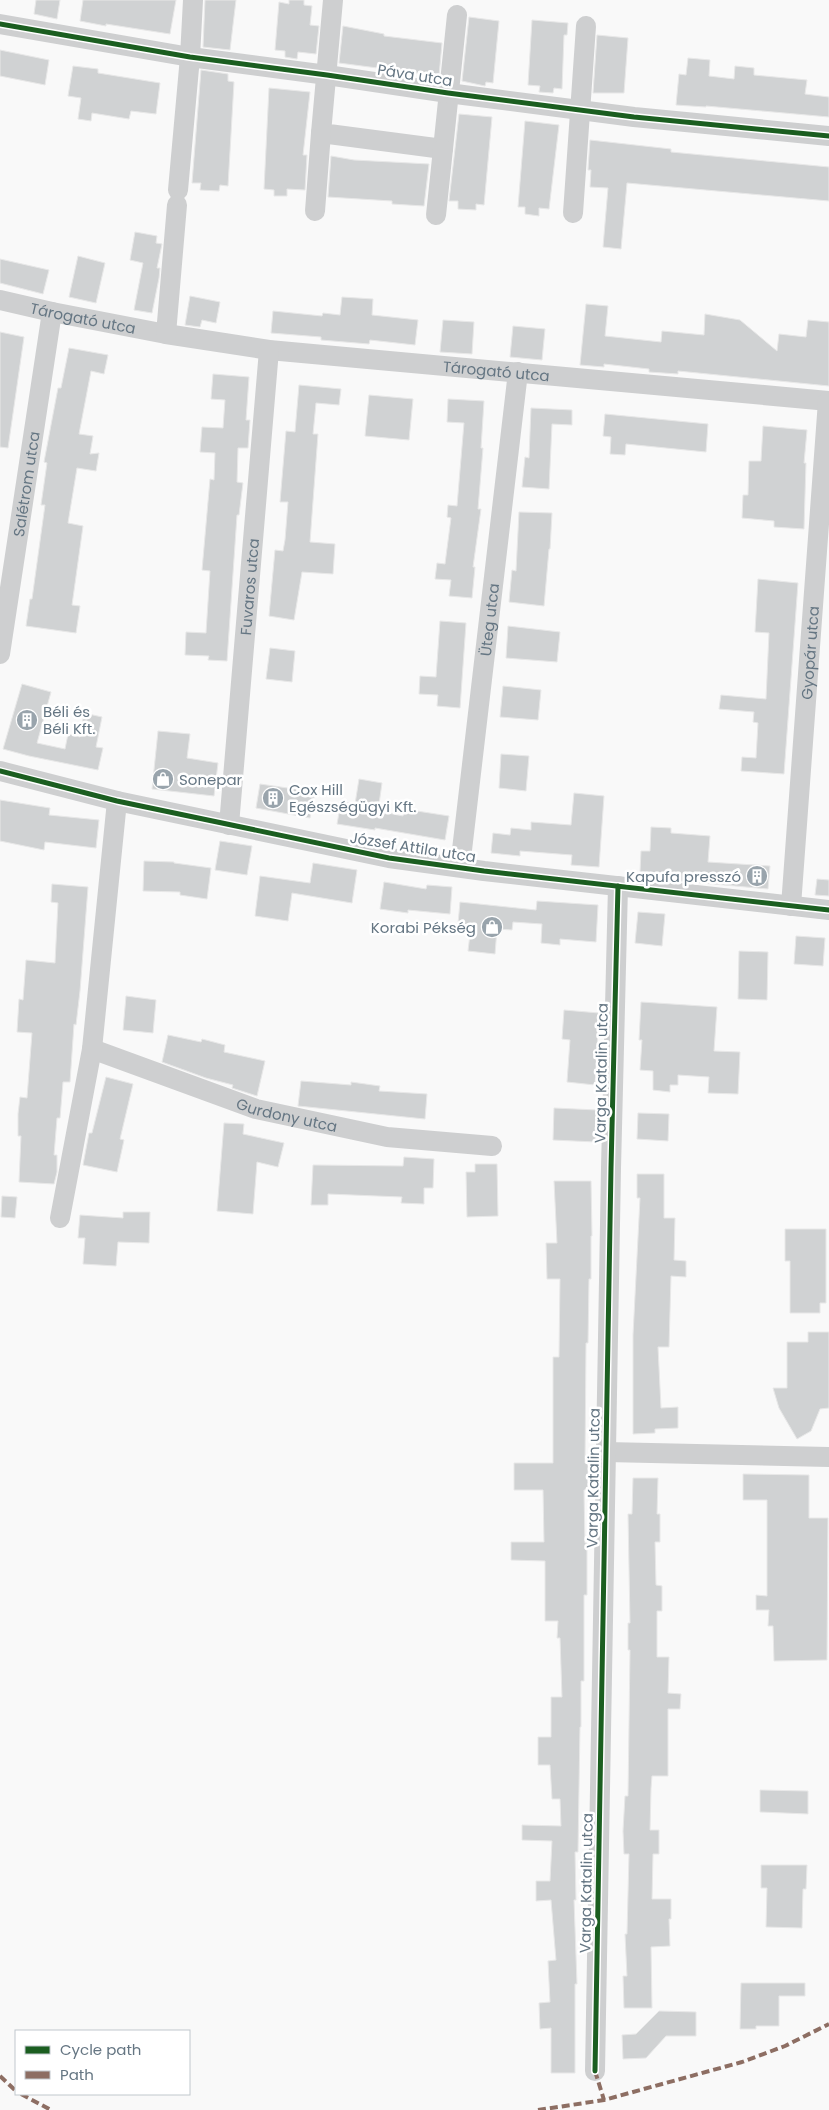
<svg xmlns="http://www.w3.org/2000/svg" width="829" height="2110" viewBox="0 0 829 2110" font-family="Poppins,sans-serif">
	<style>
		.building { fill: #d0d2d3; stroke: #e8e8e8 }
		.lines { fill: none; stroke-linecap: round; stroke-linejoin: round }
		.minor { stroke: #cecfd0; stroke-width: 20 }
		.quiet { stroke: #8d6e63; stroke-width: 4; stroke-dasharray: 8 4; stroke-linecap: butt }
		.cycleway-casing { stroke: #fff; stroke-width: 8 }
		.cycleway { stroke: #1b5e20; stroke-width: 5 }
		.labels { text-anchor: middle; dominant-baseline: central; stroke-width: 5; stroke-linejoin: round; paint-order: stroke }
		.street-label { font-size: 15px; fill: #657683; stroke: #fff }
		.poi-label { font-size: 15px; fill: #657683; stroke: #fff; text-anchor: start }
	</style>
	<rect width="100%" height="100%" fill="#f9f9f9"/>
	<!-- building -->
	<g class="building">
		<path d="M36,0H60L57,19L34,14Z"/>
		<path d="M83,0H176L170,34L106,24V26L80,21Z"/>
		<path d="M205,0H236L230,50L203,47Z"/>
		<path d="M289,0H304V5L312,6L310,25L319,26L316,54L298,52L297,59L285,57V51L275,50L279,2L289,4Z"/>
		<path d="M469,17L499,21L493,83L486,82L485,86L462,81Z"/>
		<path d="M532,20L568,23L567,35H564L562,89L554,88L553,93L539,92L540,86L528,85Z"/>
		<path d="M343,26L384,34V36L442,43L439,76L339,63Z"/>
		<path d="M597,35L628,38L624,93H593Z"/>
		<path d="M0,50L49,60L45,85L0,76Z"/>
		<path d="M688,58L710,60L709,76L734,79L735,66L754,68V75L807,80L805,94L829,97V117L706,106V107L676,105L679,74L686,75Z"/>
		<path d="M73,66L98,69V73L160,83L156,114L131,111L129,119L92,113L91,121L78,119L81,98L68,96Z"/>
		<path d="M201,70L228,74V81L234,82L228,186L220,185L219,191L200,190L201,183H192Z"/>
		<path d="M269,88L310,92L303,155H307L305,190L287,189V196H274V190L264,189Z"/>
		<path d="M459,114L492,117L484,205L476,204V210L458,209V201H449Z"/>
		<path d="M525,121L559,125L549,209L539,208V216L525,214V207H518Z"/>
		<path d="M590,140L671,149V152L829,167V201L627,183L621,249L603,247L608,188L590,187L591,170H588Z"/>
		<path d="M331,156L354,160L429,164L424,206L392,204V201L328,197Z"/>
		<path d="M135,232L157,236L156,243L162,244L157,268H160L159,278L152,313L134,310L143,263L130,260Z"/>
		<path d="M78,256L105,263L96,303L69,297Z"/>
		<path d="M0,259L49,270L43,294L0,283Z"/>
		<path d="M190,296L220,302L216,323L202,320L200,327L185,325Z"/>
		<path d="M342,297L373,299L372,315L418,320L415,345L370,340L369,344L321,340V337L271,333L273,311L322,316L323,313L340,315Z"/>
		<path d="M586,304L608,306L605,336L661,342L662,331L704,335L705,314L740,320L777,351L779,334L806,337L808,320L829,322V386L678,371V374L649,372V369L604,364V367L580,365Z"/>
		<path d="M443,320L474,322L472,354L440,352Z"/>
		<path d="M513,326L545,329L542,360L510,357Z"/>
		<path d="M0,332L24,337L8,448L0,447Z"/>
		<path d="M69,348L108,355L104,374L91,371L79,434L93,436L90,454L99,453L96,471L77,468L68,523L83,526L72,605L80,606L76,633L26,626L30,599H32L45,505H41L47,463L44,462L58,388H61Z"/>
		<path d="M213,374L249,377L246,420H250L248,448H238L237,482L243,483L239,515H237L227,661L208,660L209,656L185,655L186,632L206,633L210,571L202,570L210,479L214,480L215,453L200,452L202,427L223,428L225,400L211,399Z"/>
		<path d="M299,385L341,389L339,405L316,403L313,434H318L310,542L335,544L333,574L302,572L294,620L269,616L275,550L283,551L285,540L288,502H280L286,431L295,432Z"/>
		<path d="M369,395L413,399L409,440L365,436Z"/>
		<path d="M448,399L484,401L481,448H483L478,509H481L473,567H475L472,598L449,596L451,580L435,579L437,563L445,564L451,518L447,517L448,505L457,506L464,423L447,422Z"/>
		<path d="M531,408L572,410V425L552,424L549,489L522,487L525,457L529,458Z"/>
		<path d="M605,414L708,424L706,452L626,444L625,455L610,454L611,437L603,436Z"/>
		<path d="M763,426L807,430L804,463H806L804,529L774,527V521L742,518L743,495H748L749,461H761Z"/>
		<path d="M519,512L552,513L550,549H549L544,606L509,602L512,570L516,571Z"/>
		<path d="M758,579L798,583L784,774L741,771L742,757L756,758L758,723L753,722L754,712L719,709L721,695L766,699L769,633L755,632Z"/>
		<path d="M440,621L466,623L460,708L437,706L438,695L419,694L420,676L436,677Z"/>
		<path d="M508,626L560,632L557,662L506,658Z"/>
		<path d="M270,648L295,651L292,682L266,679Z"/>
		<path d="M22,684L51,692L37,743L65,749L68,734L80,737L84,713L102,717L96,747L103,748L98,770L29,756L3,749Z"/>
		<path d="M503,686L541,690L538,720L500,717Z"/>
		<path d="M158,731L190,734L187,758L218,763L214,796L152,789Z"/>
		<path d="M501,754L529,756L526,791L499,788Z"/>
		<path d="M359,779L382,783L378,811L403,816L404,809L449,816L445,840L375,828V830L337,824L341,802L355,804Z"/>
		<path d="M260,784L315,792L310,818L256,808Z"/>
		<path d="M574,793L604,796L599,867L571,865L572,855L520,851V856L491,853L493,833L510,835L511,828L531,830V822L571,825Z"/>
		<path d="M0,800L50,808L49,815L99,820L96,848L45,842L44,850L0,841Z"/>
		<path d="M651,827L671,828V833L710,836L708,862L770,866L768,889L680,881V874L640,872L641,851H650Z"/>
		<path d="M220,841L252,846L247,875L215,870Z"/>
		<path d="M144,861L174,862V863L211,868L207,899L180,895V892L143,891Z"/>
		<path d="M313,863L357,870L352,903L292,893L288,921L255,916L260,876L310,883Z"/>
		<path d="M817,879L829,880V896L815,895Z"/>
		<path d="M384,882L426,889L427,885L452,887L450,914L408,910V913L380,909Z"/>
		<path d="M52,884L88,887L80,991L76,1025L74,1024L70,1082H63L60,1118H57L54,1155H57V1172L54,1184L19,1182L21,1136H18V1114L20,1097L27,1098L32,1033L17,1032L19,999L23,1000L26,960L55,963L58,903L51,902Z"/>
		<path d="M537,901L598,905L596,942L560,939V945L541,943L542,924L513,922L512,930L497,929L495,954L468,951L471,926L458,924L460,902L536,910Z"/>
		<path d="M638,912L665,914L662,946L635,943Z"/>
		<path d="M796,936L825,938L823,966L794,964Z"/>
		<path d="M739,951L768,952L767,1000L738,999Z"/>
		<path d="M126,996L156,1000L153,1033L123,1030Z"/>
		<path d="M641,1002L717,1007L714,1051L740,1052L738,1094L708,1093L709,1077L678,1075V1085H670V1092L653,1090V1071L640,1070L642,1040H639Z"/>
		<path d="M564,1010L599,1013L595,1085L567,1082L570,1040L562,1039Z"/>
		<path d="M168,1035L201,1042L202,1039L225,1045L224,1052L265,1061L257,1096L232,1088L233,1085L206,1078L162,1062Z"/>
		<path d="M106,1077L133,1084L120,1139L124,1140L117,1172L83,1165L89,1133H92Z"/>
		<path d="M301,1081L351,1085V1082L380,1086L379,1091L427,1094L425,1119L298,1106Z"/>
		<path d="M554,1108L597,1110L596,1142L553,1140Z"/>
		<path d="M638,1113L669,1114L668,1141L637,1139Z"/>
		<path d="M224,1123L244,1124L243,1134L284,1143L278,1167L257,1162L253,1214L217,1211Z"/>
		<path d="M404,1157L434,1159L433,1188H424V1204L401,1203L402,1197L328,1194V1205H311L313,1165L403,1166Z"/>
		<path d="M475,1164H497L498,1216L467,1217L466,1172H475Z"/>
		<path d="M637,1174H664V1218H675L674,1260L686,1261V1277L671,1276L669,1347H658L661,1408L678,1407V1428L655,1429V1433L633,1434V1335L640,1198H637Z"/>
		<path d="M554,1181H591L592,1236H591V1279H589L588,1343H586L585,1463H588V1490H584L585,1543H587V1595H584V1681H581V1727H580L578,1852H575L576,1900H574L577,1984H575V2073H551V2028L540,2029L539,2003L550,2002L548,1961L556,1960L551,1900L536,1901V1881H550L552,1841L522,1840V1825L561,1826L560,1799H552L550,1765H538V1737H551V1697H562L560,1638H557L558,1621H545V1561L511,1560V1542H544L543,1490H514V1463H553V1357H559L560,1279H547L546,1243H557Z"/>
		<path d="M2,1196L17,1197L15,1218L1,1217Z"/>
		<path d="M123,1212H150L149,1243L118,1242L116,1266L83,1264L85,1238H78L80,1215L123,1218Z"/>
		<path d="M785,1229H826V1303H820V1313H790V1261H785Z"/>
		<path d="M808,1332H829V1408L820,1409L811,1431L797,1439L779,1408L773,1388H787V1342H808Z"/>
		<path d="M743,1474L809,1475V1518H828L827,1660L774,1661L773,1626H768L769,1610H756V1595L767,1596V1500H743Z"/>
		<path d="M633,1478H658L657,1514H660V1542H655L656,1585L662,1586V1611H657V1657H669L668,1693L681,1694L680,1709H668V1776H652L651,1789L650,1830H659V1854H653L652,1899H671V1919H669L670,1946L651,1947L652,2008H624L623,1976H627L625,1934H627L629,1854H624L623,1831L625,1796H628L630,1650H628V1623H630L628,1514H632Z"/>
		<path d="M760,1790L808,1791V1814L760,1812Z"/>
		<path d="M761,1865H807L806,1889H803L802,1928L766,1927L767,1888H761Z"/>
		<path d="M741,1983H805V1996H779V2026H756V2029H740Z"/>
		<path d="M659,2011L696,2012V2036H666L646,2058L623,2059L622,2035L636,2034Z"/>
	</g>
	<g class="lines">
		<!-- minor -->
		<g class="minor">
			<path d="M333,0L321,133L443,149L457,15"/>
			<path d="M0,24L190,57L327,75L448,93L634,117L829,136"/>
			<path d="M178,190L190,57L193,0"/>
			<path d="M315,211L321,133"/>
			<path d="M573,213L586,26"/>
			<path d="M436,215L443,149"/>
			<path id="s1" d="M0,300L52,312L166,334L269,350L829,401"/>
			<path d="M166,334L177,205"/>
			<path id="s2" d="M0,654L52,312"/>
			<path d="M0,771L117,801L389,858L484,871L829,910"/>
			<path id="s3" d="M229,825L269,350"/>
			<path id="s4" d="M460,867L518,372"/>
			<path id="s5" d="M791,906L828,401"/>
			<path id="s6" d="M92,1049L256,1109L387,1137L492,1146"/>
			<path d="M60,1218L92,1049L117,801"/>
			<path d="M606,1452L829,1457"/>
			<path d="M595,2071L611,1168L618,886"/>
		</g>
		<!-- quiet -->
		<g class="quiet">
			<path d="M595,2071L604,2100"/>
			<path d="M0,2076L16,2091"/>
			<path d="M21,2094L51,2110"/>
			<path d="M538,2110L604,2100L742,2062L785,2046L829,2024"/>
		</g>
		<!-- cycleway casing -->
		<g class="cycleway-casing">
			<g id="cycleway">
				<path d="M0,24L190,57L327,75L448,93L634,117L829,136"/>
				<path d="M0,771L117,801L389,858L484,871L829,910"/>
				<path d="M595,2071L611,1168L618,886"/>
			</g>
		</g>
		<!-- cycleway -->
		<use href="#cycleway" class="cycleway"/>
	</g>
	<!-- icons -->
	<defs>
		<g id="building-disc" transform="scale(1.125)"><circle r="9.5" fill="#99a4ac" stroke="#fff"/><path d="M-4-6H4V6H1V3H-1V6H-4ZM-2.5-4.3h1.7v1.8h-1.7ZM.8-4.3h1.7v1.8H.8ZM-2.5-1h1.7V.8h-1.7ZM.8-1h1.7V.8H.8Z" fill="#fff"/></g>
		<g id="shop-disc" transform="scale(1.125)"><circle r="9.5" fill="#99a4ac" stroke="#fff"/><path d="M-5-2.5h2.3a2.7 3.5 0 0 1 5.4 0H5L5.5 6h-11ZM-1.5-2.5h3a1.5 2.3 0 0 0-3 0Z" fill="#fff"/></g>
	</defs>
	<g fill-rule="evenodd">
		<use href="#building-disc" x="27" y="720"/>
		<use href="#shop-disc" x="163" y="779"/>
		<use href="#building-disc" x="273" y="798"/>
		<use href="#building-disc" x="757" y="876"/>
		<use href="#shop-disc" x="492" y="927"/>
	</g>
	<g class="labels">
		<!-- street labels -->
		<g class="street-label">
			<text transform="translate(415 75) rotate(9)">Páva utca</text>
			<text stroke="none"><textPath href="#s1" startOffset="85">Tárogató utca</textPath></text>
			<text stroke="none"><textPath href="#s1" startOffset="502">Tárogató utca</textPath></text>
			<text stroke="none"><textPath href="#s2" startOffset="172">Salétrom utca</textPath></text>
			<text stroke="none"><textPath href="#s3" startOffset="239">Fuvaros utca</textPath></text>
			<text stroke="none"><textPath href="#s4" startOffset="249">Üteg utca</textPath></text>
			<text stroke="none"><textPath href="#s5" startOffset="254">Gyopár utca</textPath></text>
			<text transform="translate(413 847) rotate(9)">József Attila utca</text>
			<text transform="translate(601 1073) rotate(-89)">Varga Katalin utca</text>
			<text stroke="none"><textPath href="#s6" startOffset="206">Gurdony utca</textPath></text>
			<text transform="translate(593 1478) rotate(-89)">Varga Katalin utca</text>
			<text transform="translate(586 1883) rotate(-89)">Varga Katalin utca</text>
		</g>
		<!-- poi labels -->
		<g class="poi-label">
			<text x="43" y="711">Béli és<tspan x="43" dy="17">Béli Kft.</tspan></text>
			<text x="179" y="779">Sonepar</text>
			<text x="289" y="789">Cox Hill<tspan x="289" dy="17">Egészségügyi Kft.</tspan></text>
			<text x="741" y="876" text-anchor="end">Kapufa presszó</text>
			<text x="476" y="927" text-anchor="end">Korabi Pékség</text>
		</g>
	</g>
	<!-- legend -->
	<rect x="15" y="2030" width="175" height="65" fill="#ffffff" stroke="#c1c8cd"/>
	<rect x="25" y="2046" width="25" height="8" fill="#1b5e20" stroke="#c1c8cd"/>
	<text x="60" y="2055" font-size="15" fill="#657683">Cycle path</text>
	<rect x="25" y="2071" width="25" height="8" fill="#8d6e63" stroke="#c1c8cd"/>
	<text x="60" y="2080" font-size="15" fill="#657683">Path</text>
</svg>
